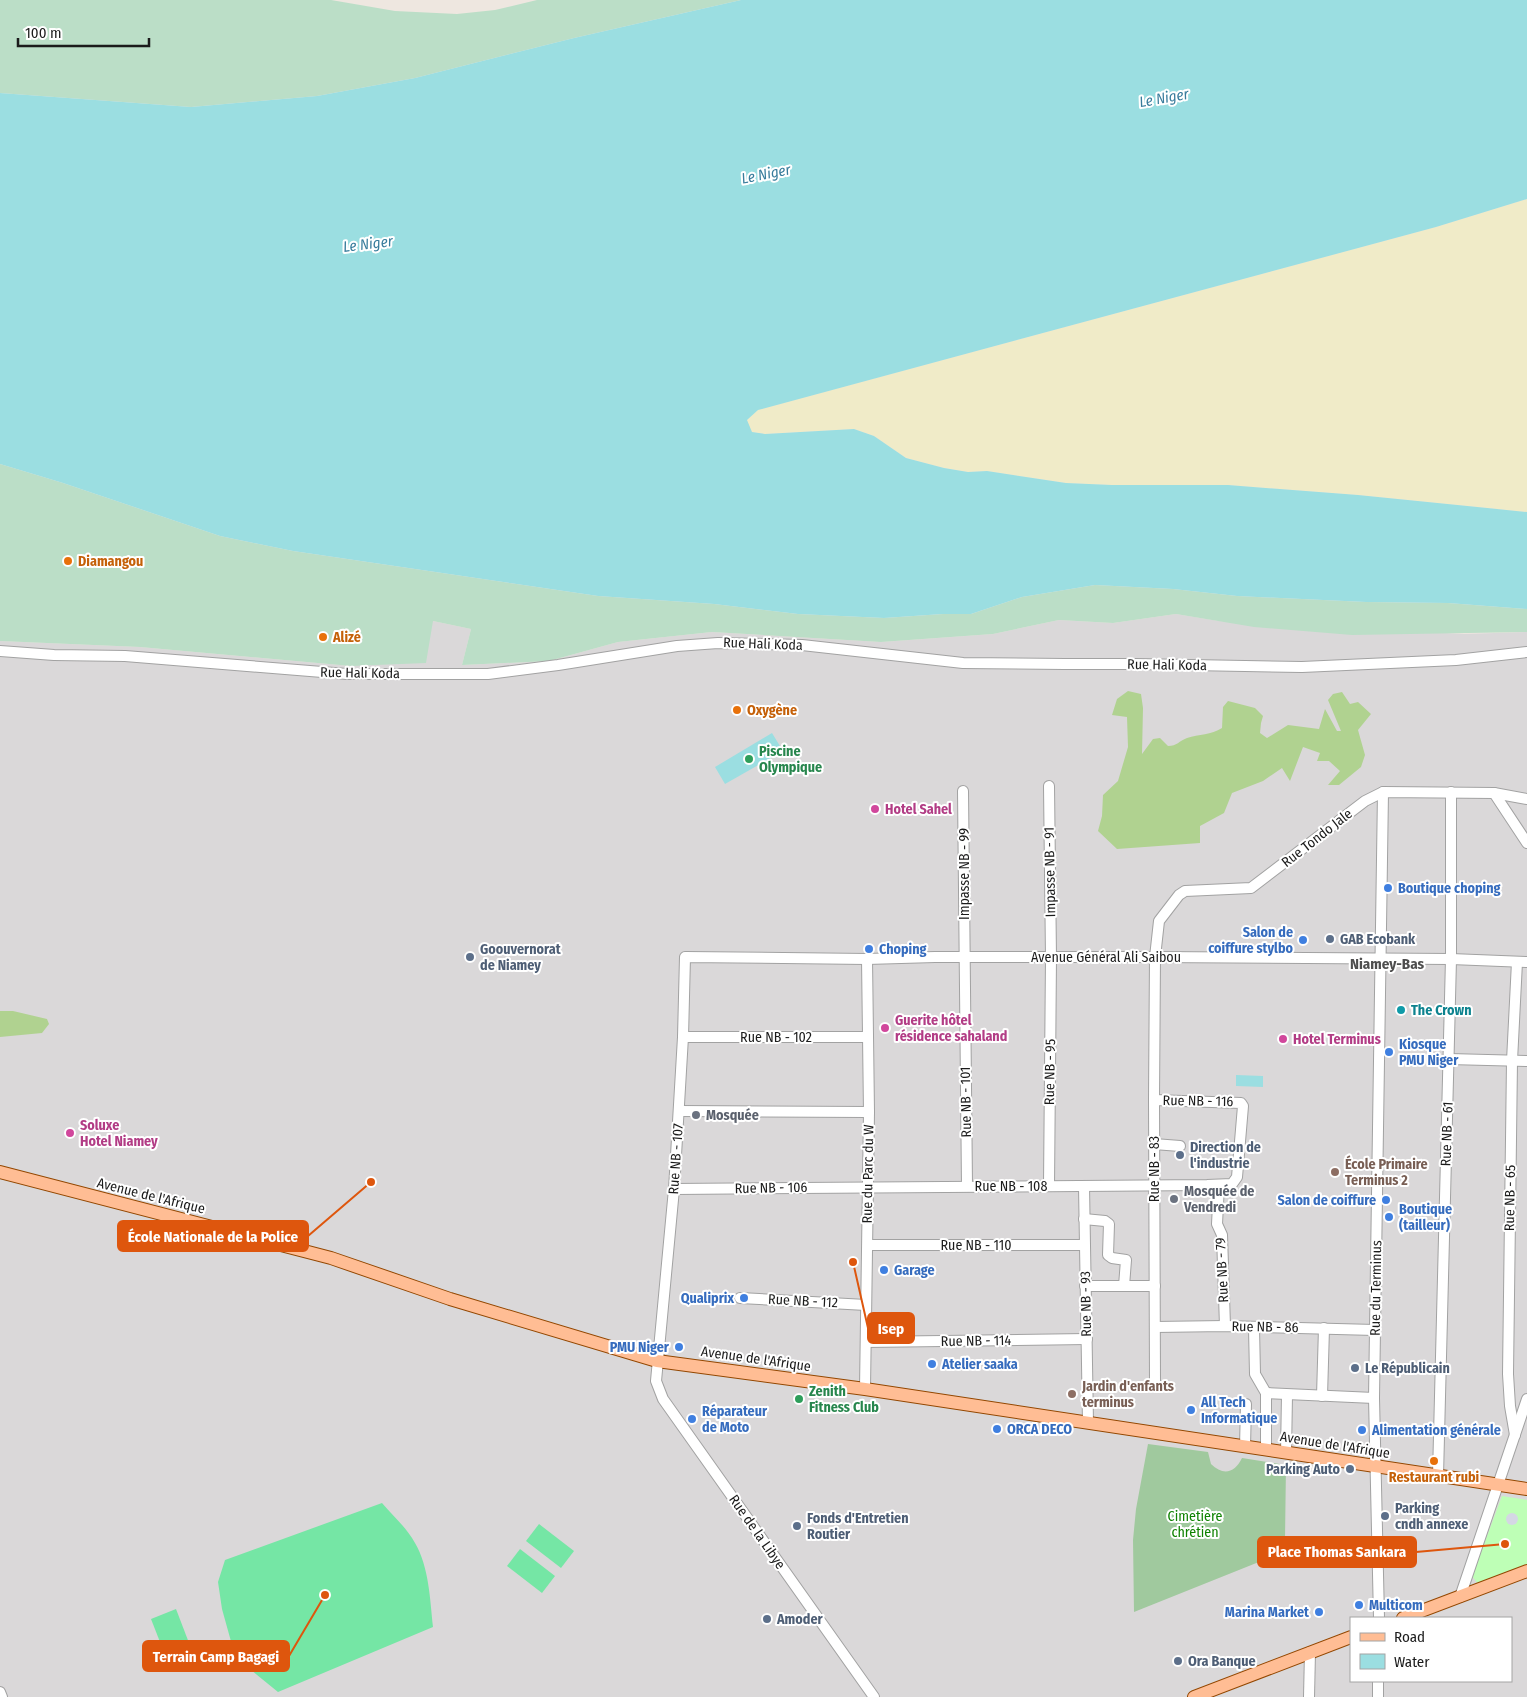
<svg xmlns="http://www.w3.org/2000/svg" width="1527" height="1697" viewBox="0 0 1527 1697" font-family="'Fira Sans Condensed',sans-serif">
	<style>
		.residential { fill: #dad8d9; fill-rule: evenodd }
		.farmland { fill: #f0ebc8 }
		.forest { fill: #b0d290 }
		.wetland { fill: #bbdec7 }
		.cemetery { fill: #a0c99e }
		.park { fill: #beffb6 }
		.pitch { fill: #75e6a5 }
		.plaza { fill: #d4d7e4 }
		.water { fill: #9bdee1 }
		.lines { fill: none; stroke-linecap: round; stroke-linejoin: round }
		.minor-casing { stroke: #a2a2a2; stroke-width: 12 }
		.major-casing { stroke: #934700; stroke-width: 14 }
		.minor { stroke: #fff; stroke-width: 10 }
		.major { stroke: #ffbd94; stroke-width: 12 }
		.food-dot { fill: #e8710a; stroke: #fff; stroke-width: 2 }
		.leisure-dot { fill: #2e9e5b; stroke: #fff; stroke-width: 2 }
		.hotel-dot { fill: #d1479c; stroke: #fff; stroke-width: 2 }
		.shop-dot { fill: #3f7fe0; stroke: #fff; stroke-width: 2 }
		.service-dot { fill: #5c6f8a; stroke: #fff; stroke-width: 2 }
		.culture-dot { fill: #0f9aa8; stroke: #fff; stroke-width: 2 }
		.worship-dot { fill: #6b7280; stroke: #fff; stroke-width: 2 }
		.education-dot { fill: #8d6e63; stroke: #fff; stroke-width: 2 }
		.labels { text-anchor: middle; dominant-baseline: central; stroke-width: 4; stroke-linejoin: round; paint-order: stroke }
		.food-label { font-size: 14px; font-weight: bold; fill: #c56008; stroke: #fff; text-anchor: start }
		.street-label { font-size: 14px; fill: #1b1b1b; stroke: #fff }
		.leisure-label { font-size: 14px; font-weight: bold; fill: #27864d; stroke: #fff; text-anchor: start }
		.hotel-label { font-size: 14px; font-weight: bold; fill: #b23c85; stroke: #fff; text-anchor: start }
		.shop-label { font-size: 14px; font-weight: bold; fill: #366cbe; stroke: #fff; text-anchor: start }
		.service-label { font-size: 14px; font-weight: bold; fill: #4e5e75; stroke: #fff; text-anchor: start }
		.culture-label { font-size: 14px; font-weight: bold; fill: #0d838f; stroke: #fff; text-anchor: start }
		.worship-label { font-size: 14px; font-weight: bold; fill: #5b616d; stroke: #fff; text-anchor: start }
		.education-label { font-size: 14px; font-weight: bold; fill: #785e54; stroke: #fff; text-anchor: start }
		.park-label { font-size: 14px; fill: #0e8201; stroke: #fff }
		.water-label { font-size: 15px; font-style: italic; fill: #387c9c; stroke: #fff }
		.neighbourhood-label { font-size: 15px; font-weight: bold; fill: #4e4e4e; stroke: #fff }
		.leader { fill: none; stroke: #de560d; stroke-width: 2 }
		.callout-dot { fill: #de560d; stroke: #fff; stroke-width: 2 }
		.callout { fill: #de560d; stroke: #de560d; stroke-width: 2 }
		.callout-label { font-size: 15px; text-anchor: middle; font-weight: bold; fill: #fff }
	</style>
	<rect width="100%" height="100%" fill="#eee7e0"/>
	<!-- residential -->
	<path class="residential" d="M1176,614L1219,621L1464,634L1527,632V1697H0V641L140,647L351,666L433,621L471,629L462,665L549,661L618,642L712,632L881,642L993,634L1059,620L1113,623ZM1351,1618H1511V1681H1351Z"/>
	<!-- farmland -->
	<path class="farmland" d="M1527,199V512L1358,495L1228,485H1112L1066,483L987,471L968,472L944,468L906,458L874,436L854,429L765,434L752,432L748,425L747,420L757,410L1436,227Z"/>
	<!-- forest -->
	<g class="forest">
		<path d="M1128,691L1141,694L1143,708L1142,754L1153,739L1160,738L1168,746C1177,746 1179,741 1187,738C1199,734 1211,735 1222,728L1223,707L1228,701L1255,708L1263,716L1261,723L1260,733L1267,738L1288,725L1319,729L1325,709L1337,731H1341L1328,700L1333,694L1342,692L1350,704L1358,702L1371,714L1358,730L1365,755L1361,767L1339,785H1328L1340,771L1329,761H1317L1320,753L1303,747L1290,781L1282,768L1263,781L1232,793L1224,813L1200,826V843L1117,849L1098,831L1102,816L1103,795L1118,781L1128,747L1127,717L1112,715L1117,699Z"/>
		<path d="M0,1011H13L47,1019L49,1024L42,1033L0,1037Z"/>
	</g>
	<!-- wetland -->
	<g class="wetland">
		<path d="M0,0H331L395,11L457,14L495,10L537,0H741L574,38L415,78L317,96L191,107L0,93Z"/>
		<path d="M0,464L63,483L220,536L293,551L598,596L714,604L798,614L884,618L943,614H971L1022,597L1095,585L1173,589L1237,596L1366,602L1448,603L1527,609V632L1352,635L1254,627L1176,614L1113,623L1059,620L993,634L881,642L712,632L618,642L549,661L462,665L471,629L433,621L426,663L351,666L140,647L0,641Z"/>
	</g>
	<!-- cemetery -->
	<path class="cemetery" d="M1148,1444L1208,1452L1211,1464C1223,1476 1235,1473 1242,1458L1286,1465L1285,1539L1284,1552L1134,1612L1133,1540L1136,1509Z"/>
	<!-- park -->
	<path class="park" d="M1502,1496L1527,1500V1564L1478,1584L1472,1576Z"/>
	<!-- pitch -->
	<g class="pitch">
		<path d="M382,1503C393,1516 407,1528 415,1543C429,1567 430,1599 433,1627L278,1692L251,1670L232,1645L222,1609L218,1582L225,1560Z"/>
		<path d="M539,1524L574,1551L561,1568L526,1541Z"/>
		<path d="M520,1549L555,1576L542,1593L507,1566Z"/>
		<path d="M176,1609L194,1656L169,1665L151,1619Z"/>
	</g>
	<!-- plaza -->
	<circle class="plaza" cx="1512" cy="1519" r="6"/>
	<!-- water -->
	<g class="water">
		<path d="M741,0H1527V199L1436,227L758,410L747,420L752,432L765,434L854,429L874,436L906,458L944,468L968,472L987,471L1066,483L1112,485H1228L1358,495L1527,512V609L1448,603L1366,602L1237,596L1173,589L1095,585L1022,597L971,614H943L884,618L798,614L714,604L598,596L293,551L220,536L63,483L0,464V93L191,107L317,96L415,78L574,38Z"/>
		<path d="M772,733L783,751L725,784L715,767Z"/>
		<path d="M1236,1075L1263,1076V1087L1236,1086Z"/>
	</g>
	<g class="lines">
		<!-- minor casing -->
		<g class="minor-casing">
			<g id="minor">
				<path d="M0,651L54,655L125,656L347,674H488L558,665L677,646L718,643L802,645L963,663L1065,664H1136L1302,667L1456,660L1527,652"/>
				<path d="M963,791L967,1186"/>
				<path d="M1494,793L1527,843"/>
				<path d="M683,1037H868"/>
				<path d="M1449,1059L1527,1061"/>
				<path d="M679,1111L869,1112"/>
				<path d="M1154,1144L1180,1146"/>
				<path d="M1219,1185L1217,1224L1222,1235L1225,1326"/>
				<path d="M1049,1186L1051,958L1049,786"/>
				<path d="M1084,1186L1088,1423"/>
				<path d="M674,1189L1207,1185L1232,1184L1237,1177L1243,1106L1241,1103L1154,1100"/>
				<path d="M1084,1219L1105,1221L1109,1224L1108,1255L1112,1258L1126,1260L1124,1286"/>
				<path d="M868,1245H1084"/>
				<path d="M1085,1286H1155"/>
				<path d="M740,1298L866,1305"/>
				<path d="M1155,1327L1225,1326L1375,1330"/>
				<path d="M1254,1328L1255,1374L1266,1393"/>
				<path d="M866,1342L1087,1339"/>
				<path d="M1155,1382L1154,1100L1155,957L1159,921L1179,895L1185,891L1251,888L1365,801L1383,792L1494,793L1527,799"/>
				<path d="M865,1389L869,1112L867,959"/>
				<path d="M1266,1393L1374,1398"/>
				<path d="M1322,1396L1324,1328"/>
				<path d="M1515,1435L1510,1406L1508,1374L1512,1061L1517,962"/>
				<path d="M1245,1447L1246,1404"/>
				<path d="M1266,1450V1393"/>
				<path d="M1286,1453L1287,1395"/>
				<path d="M1438,1476L1451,959V792"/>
				<path d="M1460,1597L1527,1399"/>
				<path d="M1379,1618L1374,1398L1375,1330L1383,792"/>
				<path d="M0,1692L2,1697"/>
				<path d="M874,1697L663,1399L656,1381L674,1189L683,1037L685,957L867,959L935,957H1155L1451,959L1527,962"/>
				<path d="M1309,1697L1310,1652"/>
				<path d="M1378,1697V1681"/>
			</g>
		</g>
		<!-- major casing -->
		<g class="major-casing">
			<g id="major">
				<path d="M0,1172L331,1258L450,1299L657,1361L865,1389L1527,1489"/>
				<path d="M1403,1618L1527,1571"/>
				<path d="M1194,1697L1351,1637"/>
			</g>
		</g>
		<!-- minor -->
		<use href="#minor" class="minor"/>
		<!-- major -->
		<use href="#major" class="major"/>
	</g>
	<!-- markers -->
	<g class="food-dot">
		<circle cx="68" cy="561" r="5"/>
		<circle cx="323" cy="637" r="5"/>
		<circle cx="737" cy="710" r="5"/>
		<circle cx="1434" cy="1461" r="5"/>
	</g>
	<g class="leisure-dot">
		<circle cx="749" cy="759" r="5"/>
		<circle cx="799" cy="1399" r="5"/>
	</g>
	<g class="hotel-dot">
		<circle cx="875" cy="809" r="5"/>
		<circle cx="885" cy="1028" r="5"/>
		<circle cx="1283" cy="1039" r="5"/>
		<circle cx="70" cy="1133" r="5"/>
	</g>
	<g class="shop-dot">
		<circle cx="1388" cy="888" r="5"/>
		<circle cx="1303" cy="940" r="5"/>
		<circle cx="869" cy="949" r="5"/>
		<circle cx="1389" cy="1052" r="5"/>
		<circle cx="1386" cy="1200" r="5"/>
		<circle cx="1389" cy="1217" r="5"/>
		<circle cx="884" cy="1270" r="5"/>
		<circle cx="744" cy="1298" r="5"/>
		<circle cx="679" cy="1347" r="5"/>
		<circle cx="932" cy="1364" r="5"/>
		<circle cx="1191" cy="1410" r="5"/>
		<circle cx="692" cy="1419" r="5"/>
		<circle cx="997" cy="1429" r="5"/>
		<circle cx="1362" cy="1430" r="5"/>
		<circle cx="1359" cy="1605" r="5"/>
		<circle cx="1319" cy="1612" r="5"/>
	</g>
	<g class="service-dot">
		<circle cx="1330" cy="939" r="5"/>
		<circle cx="470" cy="957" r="5"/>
		<circle cx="1180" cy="1155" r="5"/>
		<circle cx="1355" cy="1368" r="5"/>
		<circle cx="1350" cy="1469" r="5"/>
		<circle cx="1385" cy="1516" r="5"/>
		<circle cx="797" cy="1526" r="5"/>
		<circle cx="767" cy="1619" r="5"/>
		<circle cx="1178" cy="1661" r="5"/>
	</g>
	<circle class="culture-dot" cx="1401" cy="1010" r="5"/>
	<g class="worship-dot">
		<circle cx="696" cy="1115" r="5"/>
		<circle cx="1174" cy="1199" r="5"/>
	</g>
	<g class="education-dot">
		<circle cx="1335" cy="1172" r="5"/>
		<circle cx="1072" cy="1394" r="5"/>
	</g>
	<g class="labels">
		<!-- food labels -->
		<g class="food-label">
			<text x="78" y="561">Diamangou</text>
			<text x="333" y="637">Alizé</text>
			<text x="747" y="710">Oxygène</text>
			<text x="1434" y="1477" text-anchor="middle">Restaurant rubi</text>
		</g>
		<!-- street labels -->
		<g class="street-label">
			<text transform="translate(763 644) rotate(2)">Rue Hali Koda</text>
			<text transform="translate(1167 665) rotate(1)">Rue Hali Koda</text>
			<text transform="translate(360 673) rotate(1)">Rue Hali Koda</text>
			<text transform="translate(1317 838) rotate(-38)">Rue Tondo Jale</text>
			<text transform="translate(1050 872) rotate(-91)">Impasse NB - 91</text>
			<text transform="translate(964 874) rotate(-90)">Impasse NB - 99</text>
			<text x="1106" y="957">Avenue Général Ali Saibou</text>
			<text x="776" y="1037">Rue NB - 102</text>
			<text transform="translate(1050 1072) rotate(-89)">Rue NB - 95</text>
			<text transform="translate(1198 1101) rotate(1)">Rue NB - 116</text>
			<text transform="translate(966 1102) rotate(-91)">Rue NB - 101</text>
			<text transform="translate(1447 1134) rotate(-88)">Rue NB - 61</text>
			<text transform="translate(676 1159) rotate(-86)">Rue NB - 107</text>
			<text transform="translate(1154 1169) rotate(-90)">Rue NB - 83</text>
			<text transform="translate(868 1174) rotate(-89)">Rue du Parc du W</text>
			<text x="1011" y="1186">Rue NB - 108</text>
			<text transform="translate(771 1188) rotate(-1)">Rue NB - 106</text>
			<text transform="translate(151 1196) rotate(14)">Avenue de l'Afrique</text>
			<text transform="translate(1510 1198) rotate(-89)">Rue NB - 65</text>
			<text x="976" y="1245">Rue NB - 110</text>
			<text transform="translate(1222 1270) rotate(-93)">Rue NB - 79</text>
			<text transform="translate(1376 1288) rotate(-89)">Rue du Terminus</text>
			<text transform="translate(803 1301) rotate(3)">Rue NB - 112</text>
			<text transform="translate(1086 1304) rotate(-91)">Rue NB - 93</text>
			<text transform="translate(1265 1327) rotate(1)">Rue NB - 86</text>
			<text transform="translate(976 1341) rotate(-1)">Rue NB - 114</text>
			<text transform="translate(756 1359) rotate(8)">Avenue de l'Afrique</text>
			<text transform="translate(1335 1445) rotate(9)">Avenue de l'Afrique</text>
			<text transform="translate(757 1532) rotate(55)">Rue de la Libye</text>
		</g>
		<!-- leisure labels -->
		<g class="leisure-label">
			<text x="759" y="751">Piscine<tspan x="759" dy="16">Olympique</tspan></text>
			<text x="809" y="1391">Zenith<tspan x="809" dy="16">Fitness Club</tspan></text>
		</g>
		<!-- hotel labels -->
		<g class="hotel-label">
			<text x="885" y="809">Hotel Sahel</text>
			<text x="895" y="1020">Guerite hôtel<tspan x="895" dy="16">résidence sahaland</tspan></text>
			<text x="1293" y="1039">Hotel Terminus</text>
			<text x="80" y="1125">Soluxe<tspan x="80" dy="16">Hotel Niamey</tspan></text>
		</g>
		<!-- shop labels -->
		<g class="shop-label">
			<text x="1398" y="888">Boutique choping</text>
			<text x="1293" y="932" text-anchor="end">Salon de<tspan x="1293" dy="16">coiffure stylbo</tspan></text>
			<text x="879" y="949">Choping</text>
			<text x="1399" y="1044">Kiosque<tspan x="1399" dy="16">PMU Niger</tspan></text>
			<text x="1376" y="1200" text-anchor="end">Salon de coiffure</text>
			<text x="1399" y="1209">Boutique<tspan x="1399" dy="16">(tailleur)</tspan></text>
			<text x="894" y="1270">Garage</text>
			<text x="734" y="1298" text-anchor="end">Qualiprix</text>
			<text x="669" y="1347" text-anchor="end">PMU Niger</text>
			<text x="942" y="1364">Atelier saaka</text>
			<text x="1201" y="1402">All Tech<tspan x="1201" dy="16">Informatique</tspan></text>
			<text x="702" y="1411">Réparateur<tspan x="702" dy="16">de Moto</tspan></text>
			<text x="1007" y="1429">ORCA DECO</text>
			<text x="1372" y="1430">Alimentation générale</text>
			<text x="1369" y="1605">Multicom</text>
			<text x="1309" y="1612" text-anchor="end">Marina Market</text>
		</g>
		<!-- service labels -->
		<g class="service-label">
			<text x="1340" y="939">GAB Ecobank</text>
			<text x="480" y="949">Goouvernorat<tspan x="480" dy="16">de Niamey</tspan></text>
			<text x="1190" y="1147">Direction de<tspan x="1190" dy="16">l'industrie</tspan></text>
			<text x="1365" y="1368">Le Républicain</text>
			<text x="1340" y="1469" text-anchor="end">Parking Auto</text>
			<text x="1395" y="1508">Parking<tspan x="1395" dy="16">cndh annexe</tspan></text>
			<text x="807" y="1518">Fonds d'Entretien<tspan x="807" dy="16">Routier</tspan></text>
			<text x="777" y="1619">Amoder</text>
			<text x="1188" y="1661">Ora Banque</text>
		</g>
		<!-- culture labels -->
		<g class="culture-label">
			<text x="1411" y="1010">The Crown</text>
		</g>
		<!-- worship labels -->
		<g class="worship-label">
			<text x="706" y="1115">Mosquée</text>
			<text x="1184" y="1191">Mosquée de<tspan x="1184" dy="16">Vendredi</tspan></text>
		</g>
		<!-- education labels -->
		<g class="education-label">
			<text x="1345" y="1164">École Primaire<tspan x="1345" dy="16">Terminus 2</tspan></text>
			<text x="1082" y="1386">Jardin d'enfants<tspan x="1082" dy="16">terminus</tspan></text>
		</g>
		<!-- park labels -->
		<g class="park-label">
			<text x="1195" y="1516">Cimetière<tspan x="1195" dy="16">chrétien</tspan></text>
		</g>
		<!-- water labels -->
		<g class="water-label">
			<text transform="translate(1164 98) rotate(-10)">Le Niger</text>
			<text transform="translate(766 174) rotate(-11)">Le Niger</text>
			<text transform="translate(368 244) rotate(-7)">Le Niger</text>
		</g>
		<!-- neighbourhood labels -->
		<g class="neighbourhood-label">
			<text x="1387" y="964">Niamey-Bas</text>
		</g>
	</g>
	<!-- callouts -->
	<path class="leader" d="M371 1182L308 1236M853 1262L868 1328M1505 1544L1416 1552M325 1595L289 1656"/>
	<g class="callout-dot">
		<circle cx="371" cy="1182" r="5"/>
		<circle cx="853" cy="1262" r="5"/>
		<circle cx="1505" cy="1544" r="5"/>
		<circle cx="325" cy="1595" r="5"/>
	</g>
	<g class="callout">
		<rect x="118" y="1221" width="190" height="30" rx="5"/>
		<rect x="868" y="1313" width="46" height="30" rx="5"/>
		<rect x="1258" y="1537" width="158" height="30" rx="5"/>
		<rect x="143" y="1641" width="146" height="30" rx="5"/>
	</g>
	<g class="callout-label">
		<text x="213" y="1242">École Nationale de la Police</text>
		<text x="891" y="1334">Isep</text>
		<text x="1337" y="1557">Place Thomas Sankara</text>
		<text x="216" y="1662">Terrain Camp Bagagi</text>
	</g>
	<!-- legend -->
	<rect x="1350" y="1617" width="162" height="65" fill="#ffffff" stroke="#a4a4a4"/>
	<rect x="1360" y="1633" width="25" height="8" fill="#ffbd94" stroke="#a4a4a4"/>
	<text x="1394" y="1642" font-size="15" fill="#1b1b1b">Road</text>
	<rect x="1360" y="1654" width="25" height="15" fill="#9bdee1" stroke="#a4a4a4"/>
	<text x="1394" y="1667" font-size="15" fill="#1b1b1b">Water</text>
	<!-- scale -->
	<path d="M18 38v8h131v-8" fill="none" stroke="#1b1b1b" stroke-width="2.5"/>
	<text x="25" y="38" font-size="15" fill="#1b1b1b" stroke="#ffffff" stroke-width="4" paint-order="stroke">100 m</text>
</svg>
